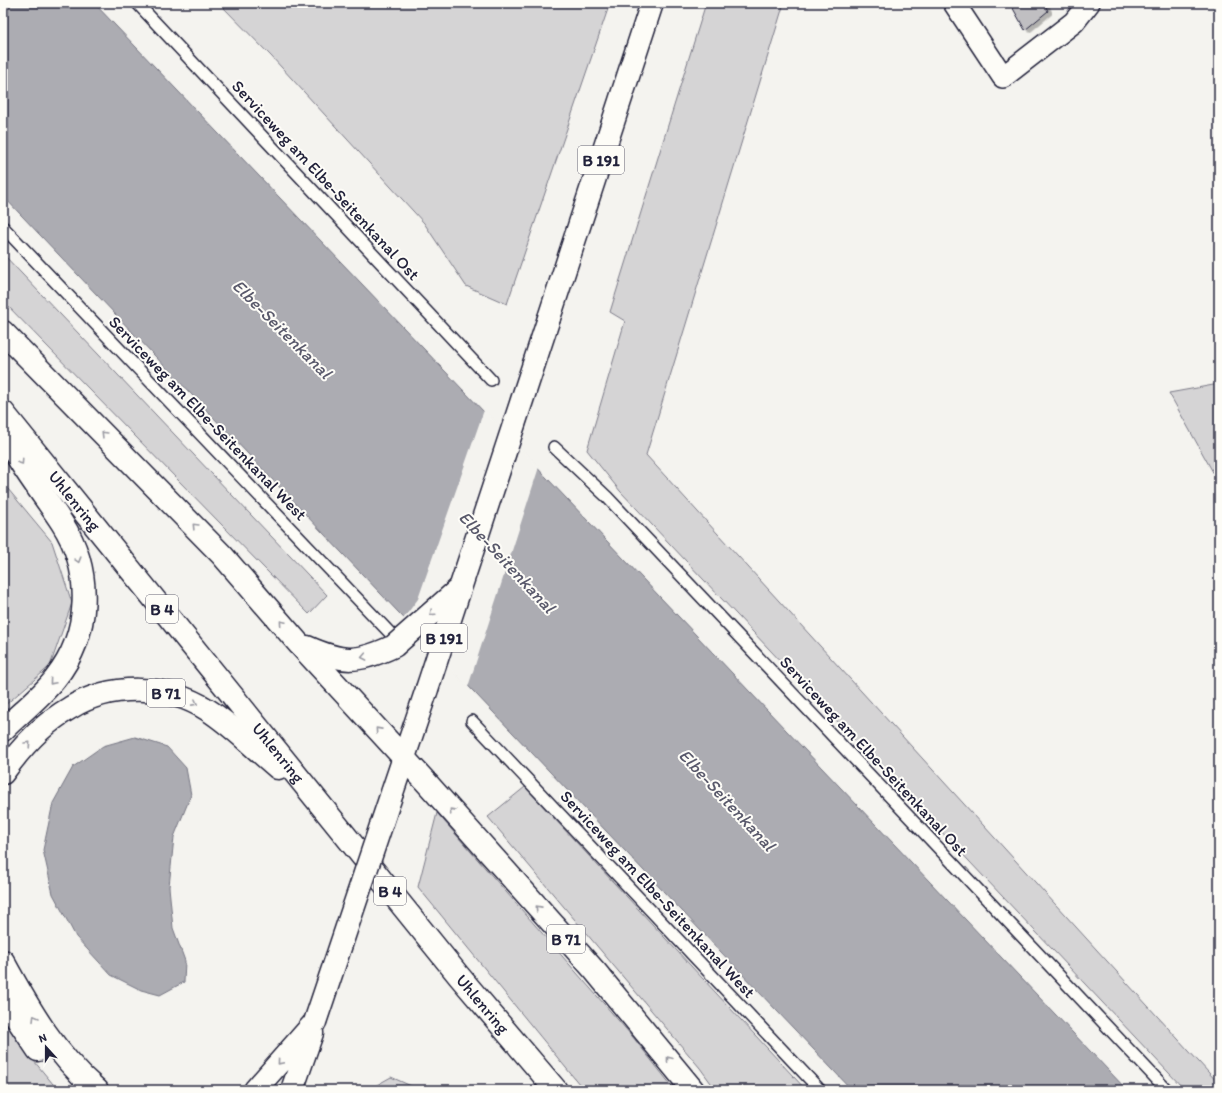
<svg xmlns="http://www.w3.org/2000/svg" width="1222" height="1093" viewBox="0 0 1222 1093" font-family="Itim,sans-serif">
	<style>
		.green { fill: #d5d4d5; stroke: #7c7b88 }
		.water { fill: #acacb2; stroke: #757582 }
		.pier { fill: #f4f3ef }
		.building { fill: #c0bfc2; stroke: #22223b; filter: url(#shadow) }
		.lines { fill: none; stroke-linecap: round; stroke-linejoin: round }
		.service-casing { stroke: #22223b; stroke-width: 14 }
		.minor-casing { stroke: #22223b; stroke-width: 24 }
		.primary-casing { stroke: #22223b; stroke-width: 25 }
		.trunk-casing { stroke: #22223b; stroke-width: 25 }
		.service { stroke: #fdfcf7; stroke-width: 11 }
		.minor { stroke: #fdfcf7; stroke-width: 21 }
		.primary { stroke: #fdfcf7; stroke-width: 22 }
		.trunk { stroke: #fdfcf7; stroke-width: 22 }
		.primary-bridge-casing { stroke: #22223b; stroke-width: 25; stroke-linecap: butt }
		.trunk-bridge-casing { stroke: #22223b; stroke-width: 25; stroke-linecap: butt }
		.primary-bridge { stroke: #fdfcf7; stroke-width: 22 }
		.trunk-bridge { stroke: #fdfcf7; stroke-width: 22 }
		.oneway { stroke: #9a9aa2 }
		.labels { text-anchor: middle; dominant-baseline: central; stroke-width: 4; stroke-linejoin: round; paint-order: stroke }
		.shield { fill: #fdfcf7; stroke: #646373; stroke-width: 1 }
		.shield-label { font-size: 16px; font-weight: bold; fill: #22223b }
		.street-label { font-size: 17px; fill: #22223b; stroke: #fdfcf7 }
		.water-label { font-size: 18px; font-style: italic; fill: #59596b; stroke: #fdfcf7 }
	</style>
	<defs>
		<filter id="shadow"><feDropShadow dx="4.5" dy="2.5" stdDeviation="0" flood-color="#0004"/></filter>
	</defs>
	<rect width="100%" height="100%" fill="#f4f3ef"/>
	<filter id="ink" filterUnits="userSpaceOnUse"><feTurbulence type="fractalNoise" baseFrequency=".025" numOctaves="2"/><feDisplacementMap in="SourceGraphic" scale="8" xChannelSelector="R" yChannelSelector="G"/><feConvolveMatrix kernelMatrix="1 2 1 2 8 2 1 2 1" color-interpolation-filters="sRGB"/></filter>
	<g filter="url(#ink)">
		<!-- green -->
		<g class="green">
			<path d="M219,3H610L507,304L466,286L424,223L271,56Z"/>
			<path d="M706,3H784L646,455L1219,1084V1090H1185L620,491L587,450L625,321L610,312Z"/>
			<path d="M3,254L327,595L309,614L3,301Z"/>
			<path d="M1219,384V483L1169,393Z"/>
			<path d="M3,483L52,542L72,603L50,666L3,707Z"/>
			<path d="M525,787L806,1090H716L700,1068L488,817Z"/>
			<path d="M437,813L632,1036L675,1090H584L418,887Z"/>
			<path d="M3,1020L19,1043L58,1090H3Z"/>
			<path d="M391,1077L420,1090H368Z"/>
		</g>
		<!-- water -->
		<g class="water">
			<path d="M3,3H94L588,521L1127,1090H852L3,196Z"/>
			<path d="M135,737L167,747L186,768L191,795L174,837L169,887L173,928L185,961L184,982L160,995L141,990L111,975L76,937L53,894L43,850L53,803L73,767L103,746Z"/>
		</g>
		<!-- pier -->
		<path class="pier" d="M484,410L539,467L468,687L403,619L418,599Z"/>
		<!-- building -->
		<path class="building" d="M1010,3H1044L1048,11L1025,30Z"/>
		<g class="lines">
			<!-- service casing -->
			<g class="service-casing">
				<g id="service">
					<path d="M137,3L491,380"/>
					<path d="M3,227L390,633"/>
					<path d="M554,447L607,497L1167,1090"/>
					<path d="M472,721L820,1090"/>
				</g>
			</g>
			<!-- minor casing -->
			<g class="minor-casing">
				<path id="minor" d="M954,3L1003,77L1074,22L1089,3"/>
			</g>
			<!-- primary casing -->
			<g class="primary-casing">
				<g id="primary">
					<path d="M549,318L652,3"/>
					<path d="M392,793L427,689"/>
					<path d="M3,961C29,1009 55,1054 97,1090"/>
					<path d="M3,998L38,1050"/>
					<path d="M255,1090L315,1022"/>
					<path d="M292,1090L312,1033"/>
				</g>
			</g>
			<!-- trunk casing -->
			<g class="trunk-casing">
				<g id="trunk">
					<path d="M3,332L222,555L299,644L426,782L595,971L693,1090"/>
					<path id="s1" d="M3,412L459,976L556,1090"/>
					<path d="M3,428C16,462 42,492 62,523C93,571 91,634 55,679C40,698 20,713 3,730"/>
					<path d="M307,647C343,663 358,663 394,646"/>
					<path d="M3,773C20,749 44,723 70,708C111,683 167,684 208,710C233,726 255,749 278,768"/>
				</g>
			</g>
			<!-- service -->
			<use href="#service" class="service"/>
			<!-- minor -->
			<use href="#minor" class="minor"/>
			<!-- primary -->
			<use href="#primary" class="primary"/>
			<!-- trunk -->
			<use href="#trunk" class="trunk"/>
			<!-- primary-bridge casing -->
			<g class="primary-bridge-casing">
				<g id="primary-bridge">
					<path d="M427,689L549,318"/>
					<path d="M315,1022L392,793"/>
				</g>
			</g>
			<!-- trunk-bridge casing -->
			<g class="trunk-bridge-casing">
				<path id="trunk-bridge" d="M394,646L461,587"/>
			</g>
			<!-- primary-bridge -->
			<use href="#primary-bridge" class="primary-bridge"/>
			<!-- trunk-bridge -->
			<use href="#trunk-bridge" class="trunk-bridge"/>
		</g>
		<!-- one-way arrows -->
		<defs><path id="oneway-chevron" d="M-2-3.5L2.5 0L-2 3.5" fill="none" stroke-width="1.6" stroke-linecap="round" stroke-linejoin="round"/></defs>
		<g class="oneway">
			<use href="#oneway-chevron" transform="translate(104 434) rotate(-135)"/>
			<use href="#oneway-chevron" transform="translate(21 462) rotate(56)"/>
			<use href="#oneway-chevron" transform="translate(195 526) rotate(-134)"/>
			<use href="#oneway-chevron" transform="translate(78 560) rotate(74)"/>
			<use href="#oneway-chevron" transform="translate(432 613) rotate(138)"/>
			<use href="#oneway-chevron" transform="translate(282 623) rotate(-131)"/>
			<use href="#oneway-chevron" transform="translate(364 657) rotate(169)"/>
			<use href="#oneway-chevron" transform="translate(52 682) rotate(131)"/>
			<use href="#oneway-chevron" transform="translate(195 703) rotate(28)"/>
			<use href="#oneway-chevron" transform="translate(378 730) rotate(-132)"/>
			<use href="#oneway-chevron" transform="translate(28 744) rotate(-47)"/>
			<use href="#oneway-chevron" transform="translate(452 811) rotate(-132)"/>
			<use href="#oneway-chevron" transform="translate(538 908) rotate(-132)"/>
			<use href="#oneway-chevron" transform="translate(35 1018) rotate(-121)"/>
			<use href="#oneway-chevron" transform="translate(669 1059) rotate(-128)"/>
			<use href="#oneway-chevron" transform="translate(280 1062) rotate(131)"/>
		</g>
	</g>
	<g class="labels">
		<!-- shield labels -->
		<g class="shield">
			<rect x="578" y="146" width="46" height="28" rx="3"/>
			<rect x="146" y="595" width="32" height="28" rx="3"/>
			<rect x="421" y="624" width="46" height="28" rx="3"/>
			<rect x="147" y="679" width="38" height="28" rx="3"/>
			<rect x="374" y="877" width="32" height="28" rx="3"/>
			<rect x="547" y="925" width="38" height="28" rx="3"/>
		</g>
		<g class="shield-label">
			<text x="601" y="160">B 191</text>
			<text x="162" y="609">B 4</text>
			<text x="444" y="638">B 191</text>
			<text x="166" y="693">B 71</text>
			<text x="390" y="891">B 4</text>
			<text x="566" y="939">B 71</text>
		</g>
		<!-- street labels -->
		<g class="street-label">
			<text transform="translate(326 180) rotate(47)">Serviceweg am Elbe-Seitenkanal Ost</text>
			<text transform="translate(208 418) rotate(46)">Serviceweg am Elbe-Seitenkanal West</text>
			<text stroke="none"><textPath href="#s1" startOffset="114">Uhlenring</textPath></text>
			<text stroke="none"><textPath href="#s1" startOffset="438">Uhlenring</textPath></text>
			<text transform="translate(874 756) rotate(47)">Serviceweg am Elbe-Seitenkanal Ost</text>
			<text transform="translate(658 894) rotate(47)">Serviceweg am Elbe-Seitenkanal West</text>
			<text stroke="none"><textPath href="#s1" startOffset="762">Uhlenring</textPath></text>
		</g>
		<!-- water labels -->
		<g class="water-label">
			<text transform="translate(282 329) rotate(45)">Elbe-Seitenkanal</text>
			<text transform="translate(507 562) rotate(47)">Elbe-Seitenkanal</text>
			<text transform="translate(727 800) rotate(47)">Elbe-Seitenkanal</text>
		</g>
	</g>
	<!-- margin -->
	<rect width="1222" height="1093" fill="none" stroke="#fdfcf7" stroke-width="16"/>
	<rect x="8" y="8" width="1206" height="1077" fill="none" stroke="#22223b" stroke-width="1.5" filter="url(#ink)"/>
	<!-- north arrow -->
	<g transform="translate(46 1047) rotate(339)" stroke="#fdfcf7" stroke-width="3" paint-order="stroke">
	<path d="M0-3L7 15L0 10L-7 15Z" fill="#22223b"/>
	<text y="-6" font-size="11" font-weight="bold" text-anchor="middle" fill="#22223b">N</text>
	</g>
</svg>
